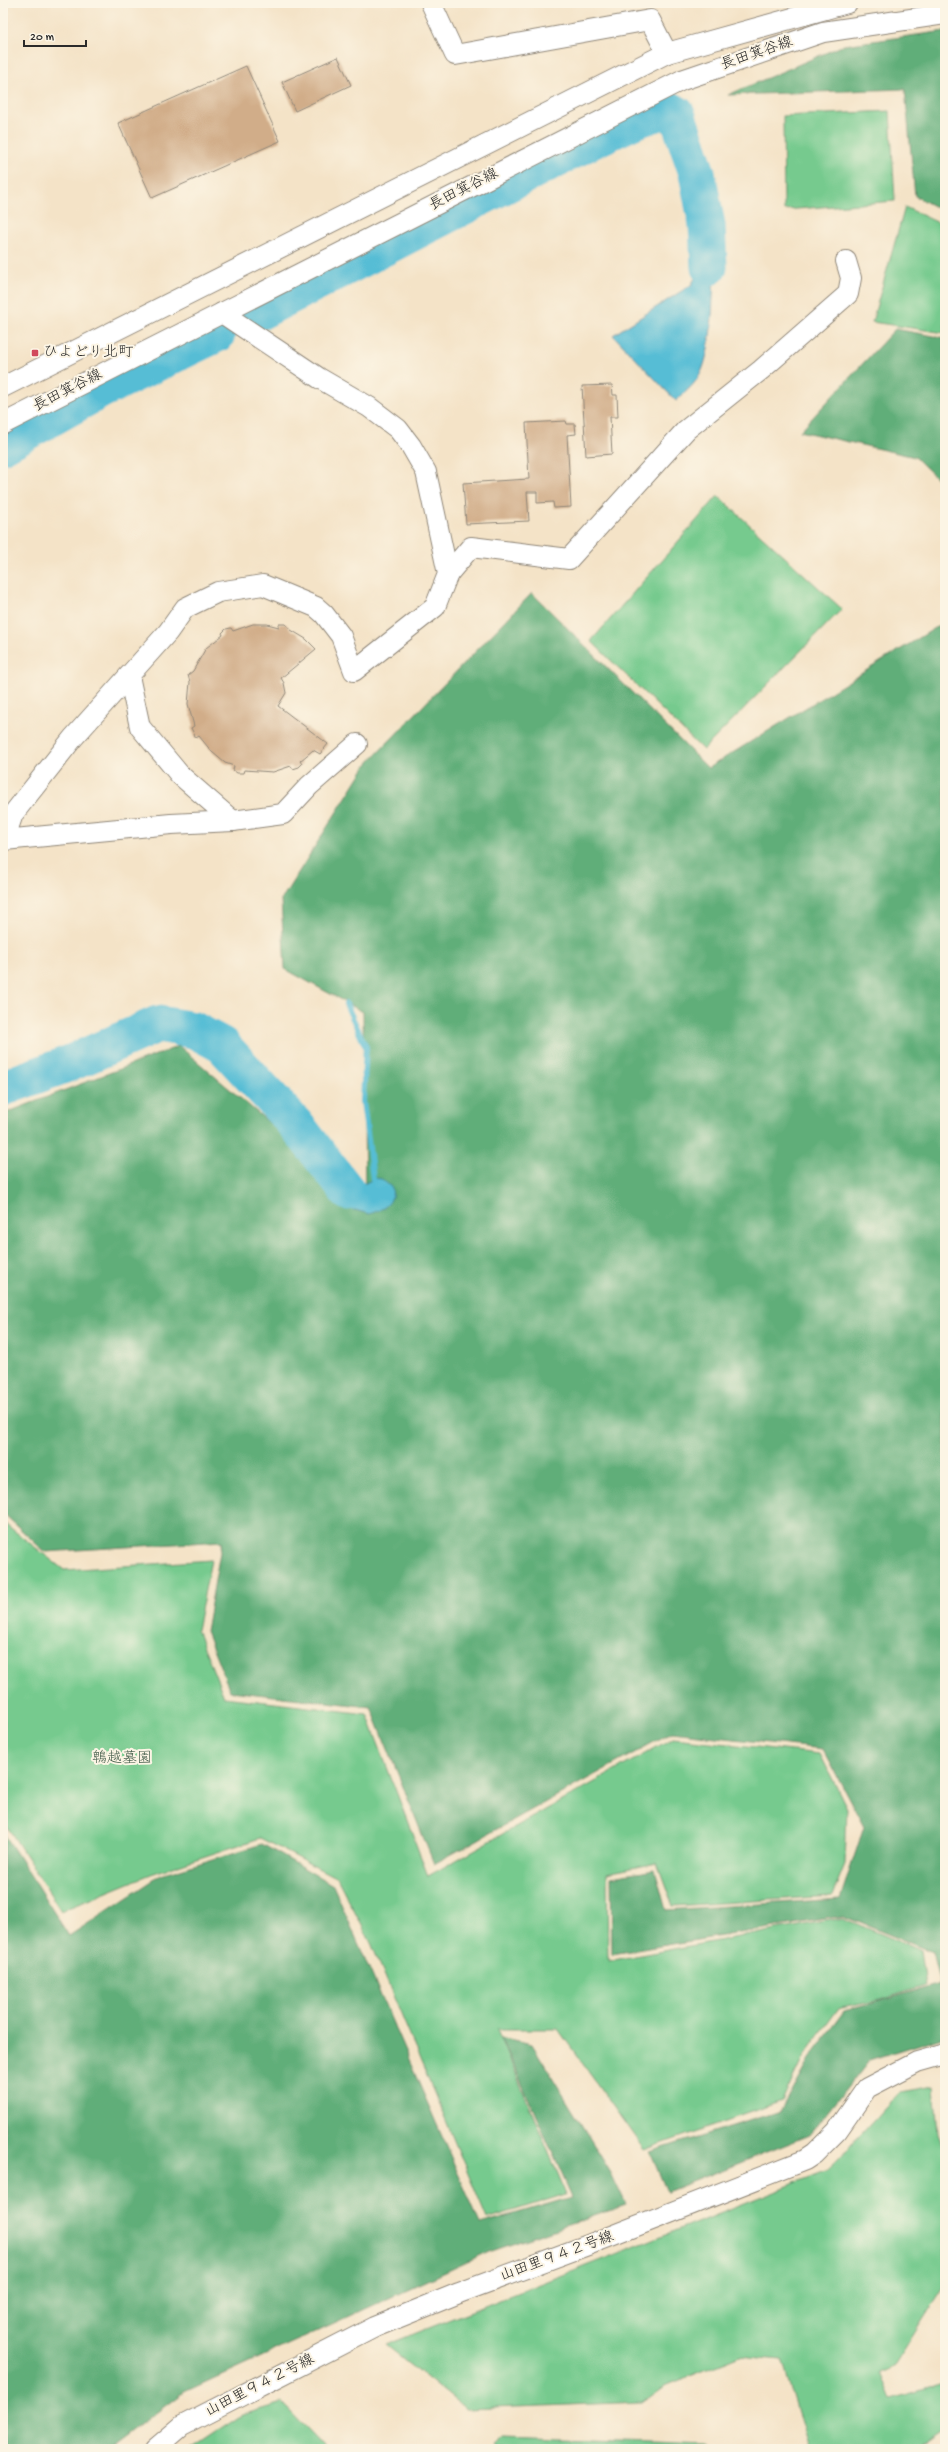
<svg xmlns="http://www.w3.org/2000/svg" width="948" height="2452" viewBox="0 0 948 2452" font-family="'Gochi Hand','Klee One',sans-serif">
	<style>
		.green { fill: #76ca8e; stroke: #507a5c }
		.forest { fill: #60ae79; stroke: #466c52 }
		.water { fill: #57bdd5; stroke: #417480 }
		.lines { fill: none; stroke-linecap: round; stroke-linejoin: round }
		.stream { stroke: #57bdd5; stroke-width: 6 }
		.river { stroke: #57bdd5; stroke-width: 37 }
		.building { fill: #d1ad89 }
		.minor-casing { stroke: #908779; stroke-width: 22 }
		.minor { stroke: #fff; stroke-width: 20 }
		.poi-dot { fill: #d1495b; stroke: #fcf5e5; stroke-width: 1.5 }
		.labels { text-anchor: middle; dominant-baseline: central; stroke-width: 4; stroke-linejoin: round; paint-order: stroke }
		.street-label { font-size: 15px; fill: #2b2b2b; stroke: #fcf5e5 }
		.poi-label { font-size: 15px; fill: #2b2b2b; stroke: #fcf5e5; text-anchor: start }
		.park-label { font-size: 15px; fill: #425b49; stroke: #fcf5e5 }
	</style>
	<rect width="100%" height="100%" fill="#fcf5e5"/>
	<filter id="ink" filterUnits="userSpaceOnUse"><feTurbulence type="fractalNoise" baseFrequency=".025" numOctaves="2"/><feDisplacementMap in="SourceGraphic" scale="8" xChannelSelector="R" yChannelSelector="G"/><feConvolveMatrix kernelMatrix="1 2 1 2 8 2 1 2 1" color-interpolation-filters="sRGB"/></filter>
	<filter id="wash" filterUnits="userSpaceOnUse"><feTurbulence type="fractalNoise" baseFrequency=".012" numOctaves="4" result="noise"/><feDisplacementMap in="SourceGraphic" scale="16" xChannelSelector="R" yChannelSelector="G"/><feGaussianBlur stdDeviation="0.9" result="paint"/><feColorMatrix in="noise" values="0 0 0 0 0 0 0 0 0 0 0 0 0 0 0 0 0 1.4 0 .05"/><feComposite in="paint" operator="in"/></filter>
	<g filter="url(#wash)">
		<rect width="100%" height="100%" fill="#f4e3c7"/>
		<!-- green -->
		<g class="green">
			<path d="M890,111L895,201L784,210L783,116Z"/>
			<path d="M905,207L945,226V333L872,322Z"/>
			<path d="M718,496L842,609L703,750L591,641Z"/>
			<path d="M3,1522L64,1570L211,1560L197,1630L224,1697L367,1714L428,1876L673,1738L820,1754L847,1808L845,1864L832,1896L673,1906L657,1863L607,1873L608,1961L842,1918L920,1950L925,1986L880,2000L838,2009L803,2057L782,2101L644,2150L558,2029H497L566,2194L487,2219L371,1943L337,1878L260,1838L151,1874L61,1911L3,1820Z"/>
			<path d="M934,2086L938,2134L945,2152V2285L893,2367L880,2373L891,2399L943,2384L945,2420L943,2428L913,2449H809L782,2360L740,2356L665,2386L643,2402L466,2409L386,2345L828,2170L900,2092Z"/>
			<path d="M282,2403L326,2449H191L242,2415Z"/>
			<path d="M502,2437L707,2444L713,2449H498L495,2447Z"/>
		</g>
		<!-- forest -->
		<g class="forest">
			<path d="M945,31V212L915,196L905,89L728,95L844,45Z"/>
			<path d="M895,329L945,338V486L915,457L800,431Z"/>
			<path d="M532,593L708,768L945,622V2036L869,2060L810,2135L667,2192L650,2152L780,2111L809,2059L845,2011L940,1984L932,1952L843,1916L612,1954L611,1877L655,1870L666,1910L840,1899L864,1827L823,1749L672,1732L434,1864L371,1707L230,1691L206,1631L222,1541L45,1552L3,1513V1114L179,1046L365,1204L363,1012L285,969L281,900L367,764Z"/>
			<path d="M3,1832L69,1936L161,1875L262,1844L333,1885L480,2224L572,2197L501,2037L532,2044L611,2173L626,2205L489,2252L181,2394L108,2449H3Z"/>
		</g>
		<!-- water -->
		<g class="water">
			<path d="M702,267L714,268C713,296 713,355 698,378C692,387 683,394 676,401L613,335L691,285Z"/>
			<path d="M375,1178L382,1179L392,1188C395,1204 382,1210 369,1214L351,1209L345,1194Z"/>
		</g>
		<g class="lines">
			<!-- stream -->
			<path class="stream" d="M346,1004L366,1047L363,1101L373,1179"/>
			<!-- river -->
			<g class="river">
				<path d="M259,312L591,141L636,120L668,109L677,114L697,173L707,225L709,267"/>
				<path d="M3,445L101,390L217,334"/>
				<path d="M3,1088L73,1062L158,1024L194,1030L222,1045L298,1127L348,1192"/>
			</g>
		</g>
		<g id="blocks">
			<!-- building -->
			<g class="building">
				<path d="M338,57L351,85L295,111L282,82Z"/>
				<path d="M246,66L280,141L152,198L118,123Z"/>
				<path d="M612,385L613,395H617L618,417H610L612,454L586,456L582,386Z"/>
				<path d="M566,421L567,424H575L576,434L567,435L571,507L554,508L553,502L537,503V492H527L529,521L466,524L463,483L529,479L526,423Z"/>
				<path d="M253,624H267L279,627V624H286L291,630L306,639L316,649L281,678L284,683L286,693L278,706L328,744L320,754L313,750L300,761L302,764L299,767L293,769L291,766L273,772L244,770L243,773H237L233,770L234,766L225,763L212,752L199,736L196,738L191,728L194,726L188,704L190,682L188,675L193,671L206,648L223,635L222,633L226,629L231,628L233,631Z"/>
			</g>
		</g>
	</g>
	<g filter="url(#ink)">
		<use href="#blocks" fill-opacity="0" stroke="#908779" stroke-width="1"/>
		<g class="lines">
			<!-- minor casing -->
			<g class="minor-casing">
				<g id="minor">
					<path d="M431,3L455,55L650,20L667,53"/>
					<path d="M222,313L319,378L369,407L398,429L411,446L426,472L448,574L435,607L354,671L341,636L324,614L316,607L263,585L218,592L185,608L168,632L73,738L13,814L4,840L171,824L233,821L283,814L309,786L357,744"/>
					<path d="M3,387L667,53L847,3"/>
					<path d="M3,424L682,80L823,32L945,14"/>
					<path d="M448,574L471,547L569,559L686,430L761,370L848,294L851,278L846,261"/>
					<path d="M129,676L140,727L180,775L233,821"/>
					<path d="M155,2449L182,2426L375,2327L459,2293L588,2245L805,2160L814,2154L837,2131L867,2088L917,2062L945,2054"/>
				</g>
			</g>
			<!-- minor -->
			<use href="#minor" class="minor"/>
		</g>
	</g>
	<!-- markers -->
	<rect class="poi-dot" x="31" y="349" width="8" height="8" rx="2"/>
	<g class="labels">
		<!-- street labels -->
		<g class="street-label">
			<text transform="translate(757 54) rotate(-19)">長田箕谷線</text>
			<text transform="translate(464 190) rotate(-27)">長田箕谷線</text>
			<text transform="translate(68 391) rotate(-27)">長田箕谷線</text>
			<text transform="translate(557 2257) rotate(-20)">山田里９４２号線</text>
			<text transform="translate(260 2386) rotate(-27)">山田里９４２号線</text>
		</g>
		<!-- poi labels -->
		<g class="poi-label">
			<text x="43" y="353">ひよどり北町</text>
		</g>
		<!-- park labels -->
		<g class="park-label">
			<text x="122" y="1759">鵯越墓園</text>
		</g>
	</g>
	<!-- margin -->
	<rect width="948" height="2452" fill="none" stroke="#fcf5e5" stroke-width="16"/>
	<!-- scale -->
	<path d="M24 40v6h62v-6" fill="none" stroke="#2b2b2b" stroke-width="2"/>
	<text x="30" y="40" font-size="12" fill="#2b2b2b" stroke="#fcf5e5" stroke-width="3" paint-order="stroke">20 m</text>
</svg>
